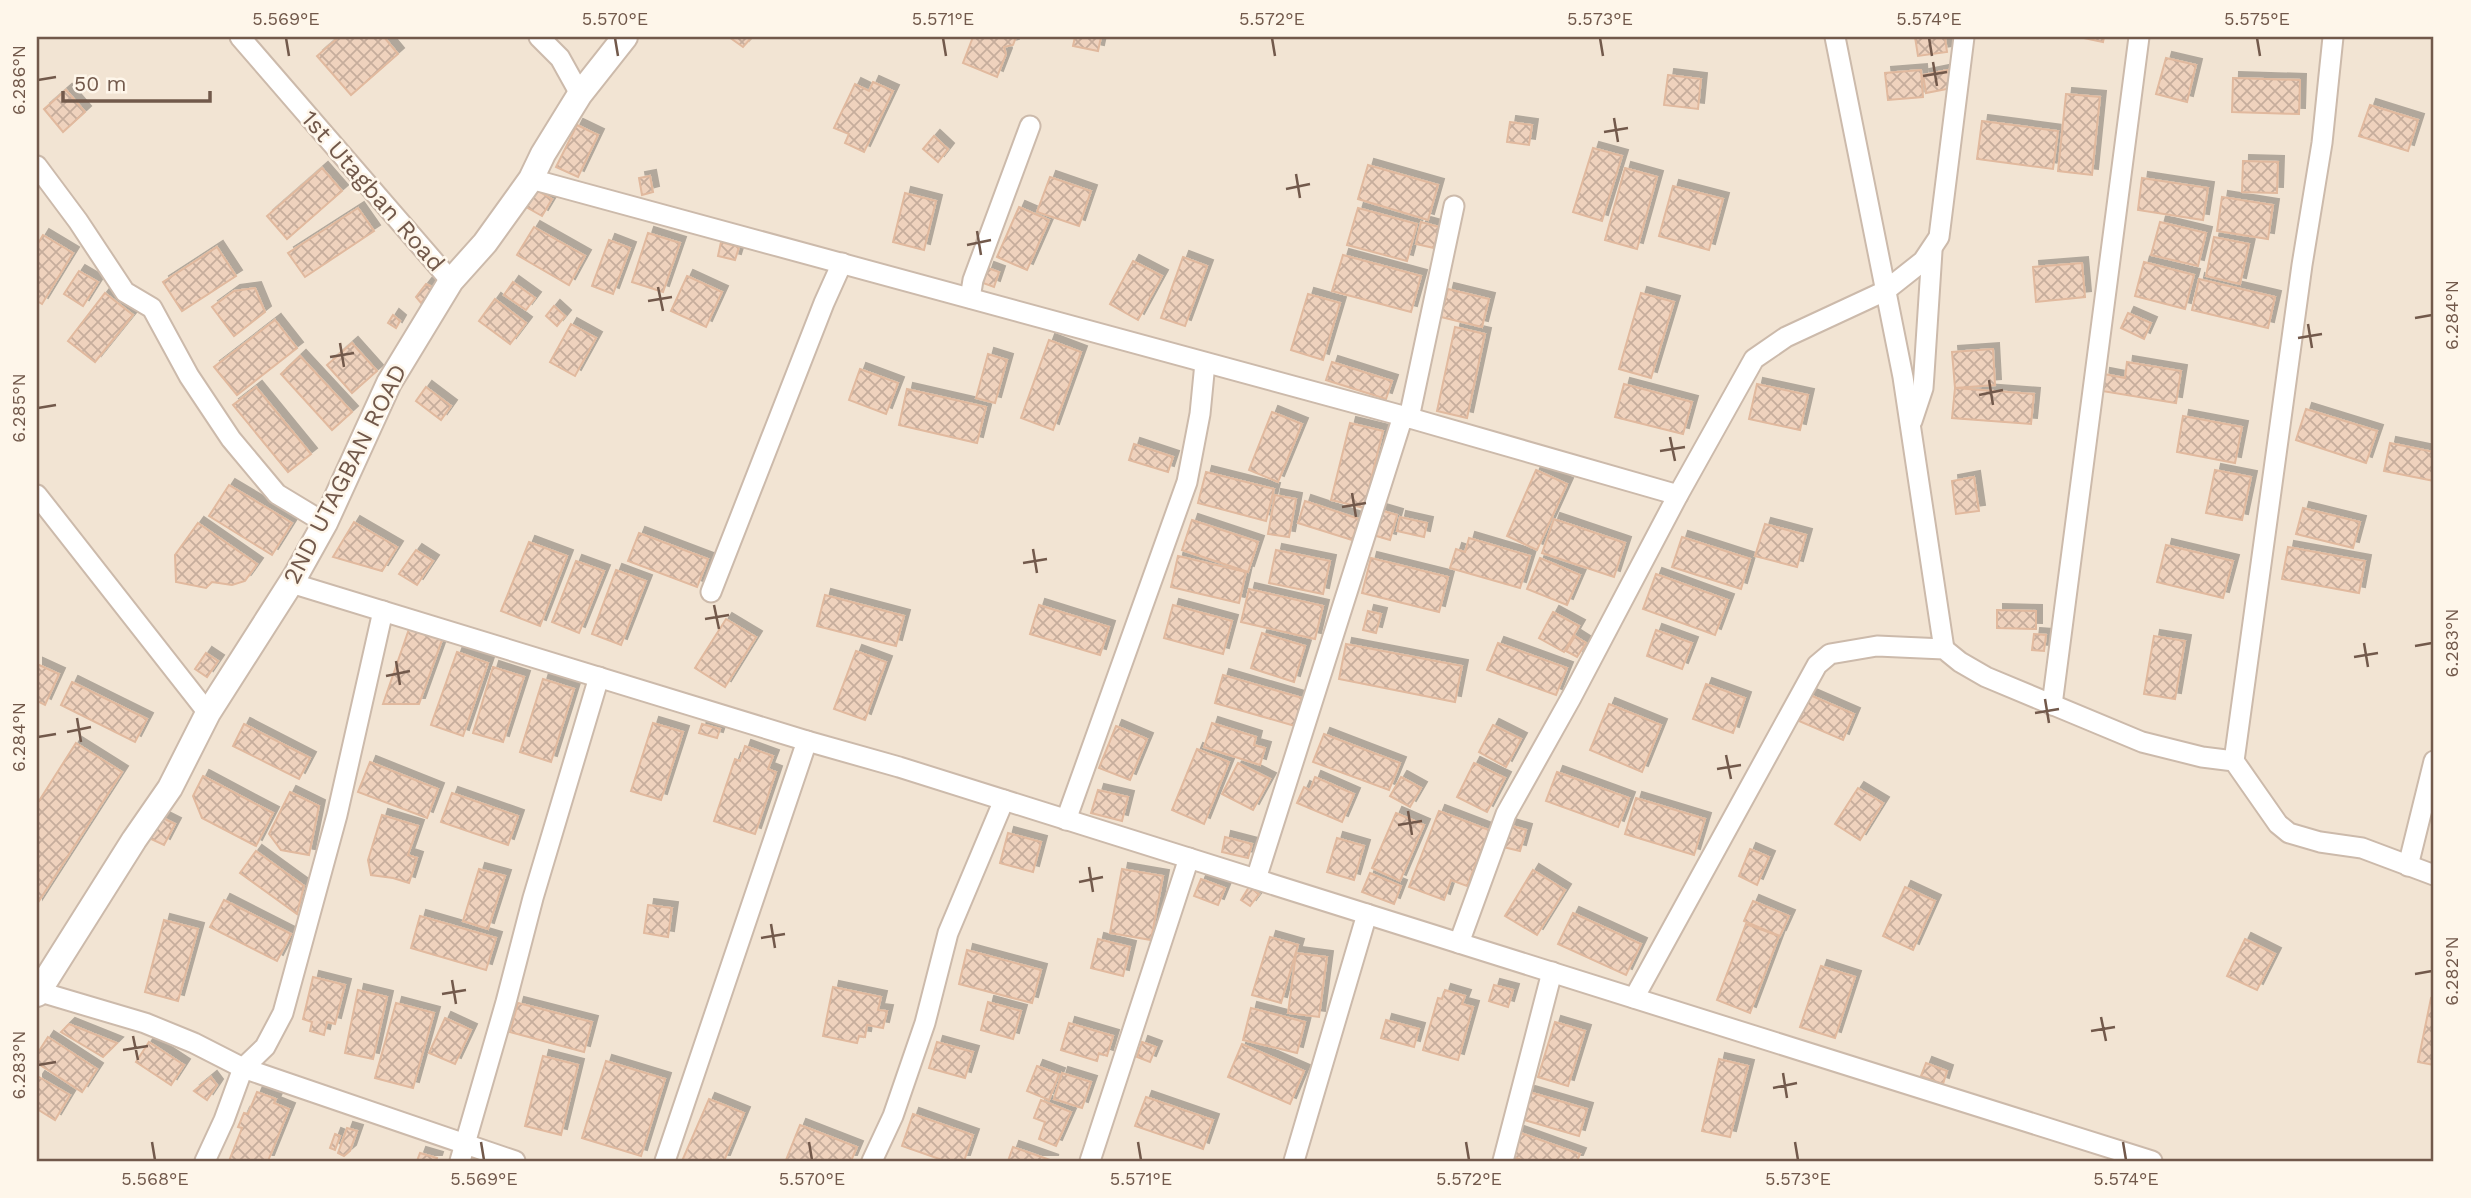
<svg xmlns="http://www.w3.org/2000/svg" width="2471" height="1198" viewBox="0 0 2471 1198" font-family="'Work Sans',sans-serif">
<defs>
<pattern id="building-cross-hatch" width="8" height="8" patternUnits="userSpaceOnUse" patternTransform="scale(1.75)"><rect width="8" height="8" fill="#efd2bd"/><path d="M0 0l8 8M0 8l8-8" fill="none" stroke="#c6ad9c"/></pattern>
<filter id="shadow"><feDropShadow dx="6" dy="-6" stdDeviation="0" flood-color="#0004"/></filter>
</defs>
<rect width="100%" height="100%" fill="#fbf2e4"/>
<rect fill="#f2e4d3" x="37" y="37" width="2397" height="1124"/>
<g fill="url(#building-cross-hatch)" stroke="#e1b99e" stroke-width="2" filter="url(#shadow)">
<path d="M339 37H384L398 54 351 95 317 56Z"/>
<path d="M729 37H752L743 47Z"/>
<path d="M973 37H1016L1013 45 1004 47 1006 54 997 77 963 63Z"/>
<path d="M1075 37H1101L1098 51 1073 46Z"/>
<path d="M1915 37H1945L1947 52 1918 56Z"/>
<path d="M2079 37H2104L2103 42Z"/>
<path d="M2166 58 2196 65 2187 102 2156 94Z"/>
<path d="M1921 70 1923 97 1888 100 1885 73Z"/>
<path d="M1948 70 1952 88 1926 93 1923 75Z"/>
<path d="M1668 75 1701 79 1698 109 1664 105Z"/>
<path d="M2233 78 2300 80 2299 114 2232 112Z"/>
<path d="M873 82 893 91 864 152 845 143 849 134 834 128 855 84 869 91Z"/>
<path d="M66 90 85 112 63 132 44 109Z"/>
<path d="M2066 94 2100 97 2092 175 2058 171Z"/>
<path d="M2370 105 2418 120 2408 151 2359 136Z"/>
<path d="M1982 121 2058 131 2053 169 1977 159Z"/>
<path d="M1510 122 1532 125 1529 145 1507 142Z"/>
<path d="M577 125 598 135 578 177 556 167Z"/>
<path d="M934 136 948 149 938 162 923 149Z"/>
<path d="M1593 148 1622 156 1602 221 1573 212Z"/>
<path d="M2243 161 2278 162 2277 193 2242 192Z"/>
<path d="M1368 165 1438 185 1428 220 1358 199Z"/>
<path d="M322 168 342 191 287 239 267 216Z"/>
<path d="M1625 168 1657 177 1637 249 1605 240Z"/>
<path d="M650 176 653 192 642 195 639 178Z"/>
<path d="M1050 177 1091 191 1079 226 1037 212Z"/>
<path d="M2142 178 2208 188 2203 220 2138 210Z"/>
<path d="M1673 186 1723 199 1709 250 1659 236Z"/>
<path d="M536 190 552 199 542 216 526 207Z"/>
<path d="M905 193 936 201 924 250 893 242Z"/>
<path d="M2222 197 2273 205 2268 239 2217 231Z"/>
<path d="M1019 207 1049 220 1027 270 997 257Z"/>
<path d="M358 208 374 231 305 277 288 253Z"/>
<path d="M1358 208 1417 224 1407 261 1347 245Z"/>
<path d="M1421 222 1439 227 1434 248 1416 244Z"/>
<path d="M2160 222 2206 233 2198 266 2151 255Z"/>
<path d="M534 227 585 256 569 285 517 255Z"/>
<path d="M648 233 680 243 663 292 632 282Z"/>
<path d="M43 235 73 253 42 304 37 301V245Z"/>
<path d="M2214 237 2249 244 2240 284 2206 276Z"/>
<path d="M609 240 630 248 613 294 592 286Z"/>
<path d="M721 242 739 247 735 260 718 256Z"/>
<path d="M217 247 236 276 182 311 163 282Z"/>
<path d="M1343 255 1421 276 1411 312 1332 291Z"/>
<path d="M1183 257 1207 266 1185 326 1161 318Z"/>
<path d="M1133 261 1162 276 1138 320 1110 304Z"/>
<path d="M2144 262 2194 275 2185 309 2135 296Z"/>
<path d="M2082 263 2085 297 2036 302 2033 267Z"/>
<path d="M988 268 999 272 994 287 983 283Z"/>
<path d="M79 271 98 282 83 306 64 294Z"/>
<path d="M687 276 722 292 706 327 671 311Z"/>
<path d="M2199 279 2275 297 2268 328 2192 310Z"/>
<path d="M513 282 535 298 526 310 504 295Z"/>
<path d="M426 284 434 288 421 303 416 297Z"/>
<path d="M255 288 265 312 234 336 212 307 234 291Z"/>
<path d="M1448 289 1489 299 1482 327 1441 317Z"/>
<path d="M105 293 133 315 95 362 68 341Z"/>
<path d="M1641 293 1674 302 1651 378 1619 369Z"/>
<path d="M1308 294 1340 303 1323 360 1291 350Z"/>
<path d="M495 299 526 323 510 344 479 321Z"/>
<path d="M554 306 565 316 557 326 546 316Z"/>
<path d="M2128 313 2151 323 2144 339 2121 328Z"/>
<path d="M393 315 400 321 396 328 388 323Z"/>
<path d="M275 320 297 348 237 395 214 367Z"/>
<path d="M571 324 596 338 575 376 550 362Z"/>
<path d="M1455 327 1485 334 1467 418 1437 411Z"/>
<path d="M1049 340 1081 352 1053 430 1021 418Z"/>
<path d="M352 343 377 371 352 393 327 365Z"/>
<path d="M1993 349 1995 385 1955 388 1952 352Z"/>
<path d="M988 354 1007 360 995 403 976 398Z"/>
<path d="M300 356 352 412 332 430 281 374Z"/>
<path d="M1332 362 1392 381 1386 399 1326 380Z"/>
<path d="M2127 362 2181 371 2176 403 2102 391 2104 374 2125 378Z"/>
<path d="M860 369 898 383 886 414 849 400Z"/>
<path d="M1624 384 1692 402 1683 434 1615 417Z"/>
<path d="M1757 384 1808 395 1800 430 1749 419Z"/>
<path d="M256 387 311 454 288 472 233 405Z"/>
<path d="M426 387 451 406 441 420 416 401Z"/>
<path d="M1955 388 2034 394 2031 424 1952 418Z"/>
<path d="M907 389 986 407 977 443 899 425Z"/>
<path d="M2306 409 2377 431 2366 463 2296 440Z"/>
<path d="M1272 412 1302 424 1278 482 1249 470Z"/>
<path d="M2183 416 2242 427 2235 463 2177 452Z"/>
<path d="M1350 423 1383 431 1364 508 1331 500Z"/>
<path d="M2390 443 2434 452V481L2384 471Z"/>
<path d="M1134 444 1173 457 1168 472 1129 460Z"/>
<path d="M1536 470 1567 484 1537 550 1507 536Z"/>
<path d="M2215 470 2251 477 2242 520 2206 513Z"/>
<path d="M1206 472 1274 489 1266 521 1198 503Z"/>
<path d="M1974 477 1979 511 1956 514 1952 481Z"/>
<path d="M229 485 292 523 272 555 209 516Z"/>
<path d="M1275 495 1296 499 1289 537 1268 534Z"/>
<path d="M1305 501 1359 519 1352 540 1298 523Z"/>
<path d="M2303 508 2360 522 2353 548 2296 534Z"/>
<path d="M1380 510 1397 515 1390 540 1373 535Z"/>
<path d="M1400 517 1427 523 1424 537 1397 531Z"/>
<path d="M1554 519 1625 543 1614 577 1542 553Z"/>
<path d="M1192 520 1258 542 1248 572 1182 550Z"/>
<path d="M354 522 397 547 382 571 333 557Z"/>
<path d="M198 523 257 564 245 581 232 585 212 582 206 588 176 582 175 555Z"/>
<path d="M1765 524 1806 535 1797 567 1755 556Z"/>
<path d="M639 533 708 559 697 587 628 561Z"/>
<path d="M1682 537 1750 559 1741 589 1672 567Z"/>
<path d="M1469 538 1530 556 1520 588 1450 568 1456 549 1465 552Z"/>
<path d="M529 542 567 556 540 626 501 611Z"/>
<path d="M2166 545 2233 561 2223 598 2157 582Z"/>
<path d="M2288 547 2365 561 2359 593 2282 579Z"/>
<path d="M416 550 433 561 417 585 399 574Z"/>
<path d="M1276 550 1330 561 1323 594 1269 583Z"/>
<path d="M1178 556 1246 572 1239 603 1171 587Z"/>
<path d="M1371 558 1448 577 1439 612 1362 593Z"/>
<path d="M1540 558 1580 575 1567 605 1527 589Z"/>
<path d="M576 561 604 571 579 633 552 622Z"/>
<path d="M616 570 646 581 621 645 592 634Z"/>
<path d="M1656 574 1728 600 1715 635 1643 609Z"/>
<path d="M1249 589 1323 606 1315 639 1241 622Z"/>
<path d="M825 595 904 616 896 646 817 626Z"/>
<path d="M1039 605 1109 627 1100 655 1030 634Z"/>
<path d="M1173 605 1232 621 1223 654 1164 638Z"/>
<path d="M1997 610 2036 611V629L1997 628Z"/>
<path d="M1368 611 1381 614 1376 633 1363 630Z"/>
<path d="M1553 612 1579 626 1564 652 1539 638Z"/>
<path d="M726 619 756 637 725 687 695 668Z"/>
<path d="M409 629 442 640 419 704H383Z"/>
<path d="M1656 630 1692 643 1682 669 1647 656Z"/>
<path d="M1262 633 1305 646 1294 682 1251 668Z"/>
<path d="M2034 634 2046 635 2044 651 2032 650Z"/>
<path d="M1575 636 1586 643 1577 657 1566 651Z"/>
<path d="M2154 636 2185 641 2175 699 2144 694Z"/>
<path d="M1498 643 1567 668 1556 695 1487 670Z"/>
<path d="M1346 644 1462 666 1455 702 1339 679Z"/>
<path d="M856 651 886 662 865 720 834 709Z"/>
<path d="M457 652 488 663 463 736 431 725Z"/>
<path d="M206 653 218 661 207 677 195 669Z"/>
<path d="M37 664 59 674 45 705 37 701Z"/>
<path d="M493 667 524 677 503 742 473 733Z"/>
<path d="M1223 675 1302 698 1295 726 1215 703Z"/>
<path d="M543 679 574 689 551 762 520 752Z"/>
<path d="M72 682 147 719 135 742 61 705Z"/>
<path d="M1706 684 1745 698 1733 733 1693 719Z"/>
<path d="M1810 695 1854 714 1843 740 1799 721Z"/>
<path d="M1609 704 1661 725 1642 772 1590 750Z"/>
<path d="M653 723 683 732 661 800 631 791Z"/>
<path d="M1212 723 1256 737 1254 745 1265 748 1260 765 1204 747Z"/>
<path d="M244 724 310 758 299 779 233 746Z"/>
<path d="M702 724 720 729 717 738 699 733Z"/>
<path d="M1493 725 1521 739 1506 767 1479 752Z"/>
<path d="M1116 726 1147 739 1130 780 1099 768Z"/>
<path d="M1324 734 1400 763 1389 790 1313 762Z"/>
<path d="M76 743 122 772 37 904V804Z"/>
<path d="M745 746 773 756 768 769 776 772 755 834 714 821 735 759 740 761Z"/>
<path d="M1197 749 1229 762 1204 824 1172 810Z"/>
<path d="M370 762 438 789 427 818 358 792Z"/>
<path d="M1238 763 1270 779 1253 810 1222 794Z"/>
<path d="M1474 763 1505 778 1487 812 1457 797Z"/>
<path d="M1557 772 1629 798 1618 827 1546 801Z"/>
<path d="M203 776 273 813 256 846 202 818 193 796Z"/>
<path d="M1315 777 1354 794 1342 822 1297 803 1304 787 1310 790Z"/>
<path d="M1401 777 1421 788 1410 807 1390 796Z"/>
<path d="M1858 788 1883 803 1860 840 1835 824Z"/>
<path d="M1098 790 1128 797 1122 821 1091 813Z"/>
<path d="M290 792 319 806 309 855 281 850 269 834Z"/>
<path d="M452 793 518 816 508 845 441 822Z"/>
<path d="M1636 798 1705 819 1694 855 1625 834Z"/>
<path d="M1439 811 1489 830 1467 886 1451 880 1444 900 1409 887Z"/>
<path d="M1396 813 1424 825 1400 881 1372 868Z"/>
<path d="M382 815 418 826 408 855 417 858 409 883 393 878 371 875 368 860Z"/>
<path d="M161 817 175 824 164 845 149 838Z"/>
<path d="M1509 825 1526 830 1520 851 1503 847Z"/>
<path d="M1008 833 1041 842 1033 872 1000 863Z"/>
<path d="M1225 837 1252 844 1248 858 1222 852Z"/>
<path d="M1337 838 1364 846 1354 880 1327 872Z"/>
<path d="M1750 849 1769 857 1757 885 1739 876Z"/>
<path d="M256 851 304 886 297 914 240 873Z"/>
<path d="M479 869 505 876 488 929 463 921Z"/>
<path d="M1122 869 1163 876 1151 940 1110 933Z"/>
<path d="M1533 870 1565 890 1537 935 1505 916Z"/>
<path d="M1370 873 1401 886 1394 904 1362 892Z"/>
<path d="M1201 879 1225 888 1218 905 1194 896Z"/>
<path d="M1249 887 1259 894 1250 906 1241 900Z"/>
<path d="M1905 887 1935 901 1913 950 1883 936Z"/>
<path d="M224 900 291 934 277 961 210 927Z"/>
<path d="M1753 901 1789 916 1780 936 1744 921Z"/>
<path d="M648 905 672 908 668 937 644 933Z"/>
<path d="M1573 913 1641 944 1626 975 1558 944Z"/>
<path d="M420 916 496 938 486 970 411 948Z"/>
<path d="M164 920 198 929 178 1001 145 992Z"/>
<path d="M1746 924 1779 936 1750 1013 1717 1000Z"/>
<path d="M1270 937 1298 945 1281 1003 1252 995Z"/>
<path d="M1098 939 1130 947 1123 976 1091 968Z"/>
<path d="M2245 939 2275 954 2257 990 2227 976Z"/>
<path d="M967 950 1041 970 1032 1003 959 984Z"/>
<path d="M1296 953 1327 957 1319 1017 1288 1013Z"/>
<path d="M1821 966 1855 977 1835 1038 1800 1027Z"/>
<path d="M313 977 345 985 335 1024 327 1022 324 1035 310 1031 312 1022 303 1019Z"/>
<path d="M1494 985 1513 990 1508 1007 1489 1001Z"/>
<path d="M833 987 881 997 878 1010 887 1011 883 1028 867 1025 865 1037 859 1036 857 1043 823 1036Z"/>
<path d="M358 990 387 997 373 1059 345 1053Z"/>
<path d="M1445 990 1465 996 1462 1004 1473 1007 1458 1060 1423 1050 1438 998 1442 999Z"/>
<path d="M2431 998 2434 999V1065L2418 1062Z"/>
<path d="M988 1002 1021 1011 1013 1039 981 1030Z"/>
<path d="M396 1003 434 1013 413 1088 375 1078Z"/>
<path d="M518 1003 592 1022 584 1052 510 1032Z"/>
<path d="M1251 1008 1305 1022 1297 1053 1243 1040Z"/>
<path d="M445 1018 471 1030 455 1064 429 1053Z"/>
<path d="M1386 1020 1419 1029 1414 1047 1381 1038Z"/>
<path d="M1555 1022 1585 1031 1568 1086 1538 1077Z"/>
<path d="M1069 1023 1113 1036 1107 1056 1099 1053 1097 1061 1061 1050Z"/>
<path d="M69 1024 117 1043 103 1057 61 1032Z"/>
<path d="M48 1037 97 1069 82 1092 37 1063V1054Z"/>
<path d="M149 1042 184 1065 171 1085 136 1062Z"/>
<path d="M937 1042 973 1052 965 1078 929 1068Z"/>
<path d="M1142 1042 1156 1047 1150 1062 1137 1057Z"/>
<path d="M1242 1044 1304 1071 1290 1104 1228 1077Z"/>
<path d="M543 1056 578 1065 561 1135 525 1126Z"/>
<path d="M1719 1059 1748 1066 1730 1137 1702 1131Z"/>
<path d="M606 1061 665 1079 641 1156 582 1138Z"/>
<path d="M1926 1063 1947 1071 1943 1084 1921 1076Z"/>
<path d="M1037 1066 1059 1074 1049 1100 1027 1091Z"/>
<path d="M1062 1073 1091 1082 1082 1108 1054 1099Z"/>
<path d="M39 1077 70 1095 55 1120 37 1109V1080Z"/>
<path d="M211 1077 217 1085 207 1100 194 1091Z"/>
<path d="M257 1092 276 1099 274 1103 289 1109 268 1161H229L242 1128 238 1127 244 1113 248 1114Z"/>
<path d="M1529 1092 1587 1109 1579 1136 1521 1119Z"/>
<path d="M1146 1097 1213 1120 1203 1149 1135 1126Z"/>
<path d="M709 1099 744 1113 724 1161H682Z"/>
<path d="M1041 1100 1071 1112 1056 1146 1039 1139 1045 1122 1034 1118Z"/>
<path d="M913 1114 973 1135 964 1161H945L902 1146Z"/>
<path d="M800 1125 857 1147 851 1161 786 1160Z"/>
<path d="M347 1128 357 1131 350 1151 344 1156 338 1153Z"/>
<path d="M1518 1132 1580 1154 1577 1161H1525L1510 1156Z"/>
<path d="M335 1134 340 1136 335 1150 330 1148Z"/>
<path d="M1013 1147 1053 1161H1008Z"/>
<path d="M420 1153 437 1158 436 1161H417Z"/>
</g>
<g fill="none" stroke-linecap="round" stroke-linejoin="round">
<defs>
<g id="minor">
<path d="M240 37 451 281"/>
<path d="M539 37 560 58 580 94"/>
<path d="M1835 37 1903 377 1944 649"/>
<path d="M37 166 78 221 125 292 152 308 189 376 231 439 277 494 325 523"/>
<path d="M531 179 1403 416"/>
<path d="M970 298 973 280 1030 126"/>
<path d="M1409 418 1454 206"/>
<path d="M1912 421 1923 388 1924 374 1932 251"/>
<path d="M37 495 208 713"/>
<path d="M291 583 807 741 899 767 2152 1161"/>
<path d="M711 592 824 303 842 263"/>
<path d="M2052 705 2139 37"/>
<path d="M2234 761 2302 265 2322 143 2333 37"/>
<path d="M1066 820 1187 482 1200 414 1205 363"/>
<path d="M2408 866 2434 761"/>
<path d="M1256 879 1403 416 1678 495"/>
<path d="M1459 943 1506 814 1571 698 1678 495 1754 359 1786 337 1885 291 1923 261 1939 237 1964 37"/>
<path d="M37 991 145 1023 194 1043 243 1068 515 1161"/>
<path d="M1634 998 1817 665 1830 654 1877 646 1944 649 1960 662 1986 677 2142 742 2202 757 2234 761 2278 824 2289 833 2320 842 2362 848 2434 875"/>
<path d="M205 1161 224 1120 243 1068 265 1047 283 1013 337 815 383 611"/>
<path d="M460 1161 506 1002 533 898 599 677"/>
<path d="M665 1161 807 741"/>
<path d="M872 1161 893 1116 925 1023 948 933 1004 800"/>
<path d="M1090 1161 1189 858"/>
<path d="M1294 1161 1367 914"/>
<path d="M1503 1161 1552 972"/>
</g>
<path id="tertiary" d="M37 994 134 840 170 788 208 713 296 575 325 523 389 383 451 281 485 243 531 179 543 154 580 94 625 37"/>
</defs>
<use href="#minor" stroke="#ccbaab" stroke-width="23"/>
<use href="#tertiary" stroke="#ccbaab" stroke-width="28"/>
<use href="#minor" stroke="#fff" stroke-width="19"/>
<use href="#tertiary" stroke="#fff" stroke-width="24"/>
</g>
<path fill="none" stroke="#72594b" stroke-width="2.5" d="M286 38 289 56M615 38 618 56M943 38 946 56M1272 38 1275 56M1600 38 1603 56M1929 38 1932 56M2257 38 2260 56M1933 62 1937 86M1923 76 1947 72M38 80 56 77M1614 118 1618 142M1604 132 1628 128M1296 174 1300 198M1286 189 1310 184M977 231 981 255M967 245 991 240M658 287 663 311M648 301 672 297M2415 318 2432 315M2308 324 2312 348M2298 338 2322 334M340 343 344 367M330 357 354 353M1989 380 1993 405M1979 395 2003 390M38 408 56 405M1670 437 1675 461M1660 451 1685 447M1352 493 1356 517M1342 507 1366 503M1033 549 1037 573M1023 563 1047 559M714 605 719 629M705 619 729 615M2364 643 2368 667M2415 646 2432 643M2354 657 2378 653M396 661 400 685M386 676 410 671M2045 699 2049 723M2035 713 2059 709M77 718 81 742M67 732 91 727M38 737 56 734M1726 755 1731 779M1717 769 1741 765M1408 811 1412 835M1398 825 1422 821M1089 867 1093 892M1079 882 1103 877M771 924 775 948M761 938 785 934M2415 974 2432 971M452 980 456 1004M442 994 466 990M2101 1017 2106 1041M2091 1031 2115 1027M133 1036 138 1060M123 1050 148 1046M38 1065 56 1062M1783 1073 1787 1098M1773 1088 1797 1083M152 1142 155 1160M481 1142 484 1160M809 1142 812 1160M1138 1142 1141 1160M1466 1142 1469 1160M1795 1142 1798 1160M2123 1142 2126 1160"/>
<g text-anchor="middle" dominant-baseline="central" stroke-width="5" stroke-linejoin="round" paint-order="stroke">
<g font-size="24" fill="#72594b" stroke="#fef6ea">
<text transform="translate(373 191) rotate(49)">1st Utagban Road</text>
<text transform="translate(345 474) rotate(-63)">2ND UTAGBAN ROAD</text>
</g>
</g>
<rect width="2471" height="1198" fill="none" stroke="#fef6ea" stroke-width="77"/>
<path d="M63 91v10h147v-10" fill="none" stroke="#72594b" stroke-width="3.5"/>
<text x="74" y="91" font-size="21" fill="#72594b" stroke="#fef6ea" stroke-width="5" paint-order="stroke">50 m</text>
<rect x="38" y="38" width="2394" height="1122" fill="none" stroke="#72594b" stroke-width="2.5"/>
<g font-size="18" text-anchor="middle" fill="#72594b">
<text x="286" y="25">5.569°E</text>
<text x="615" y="25">5.570°E</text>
<text x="943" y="25">5.571°E</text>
<text x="1272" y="25">5.572°E</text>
<text x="1600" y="25">5.573°E</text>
<text x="1929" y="25">5.574°E</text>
<text x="2257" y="25">5.575°E</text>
<text transform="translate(19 80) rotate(-90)" y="6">6.286°N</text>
<text transform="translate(2452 315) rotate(-90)" y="6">6.284°N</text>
<text transform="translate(19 408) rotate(-90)" y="6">6.285°N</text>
<text transform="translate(2452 643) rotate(-90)" y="6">6.283°N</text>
<text transform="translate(19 737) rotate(-90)" y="6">6.284°N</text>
<text transform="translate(2452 971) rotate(-90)" y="6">6.282°N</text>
<text transform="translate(19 1065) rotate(-90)" y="6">6.283°N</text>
<text x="155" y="1185">5.568°E</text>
<text x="484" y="1185">5.569°E</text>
<text x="812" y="1185">5.570°E</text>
<text x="1141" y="1185">5.571°E</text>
<text x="1469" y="1185">5.572°E</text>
<text x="1798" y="1185">5.573°E</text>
<text x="2126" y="1185">5.574°E</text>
</g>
</svg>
